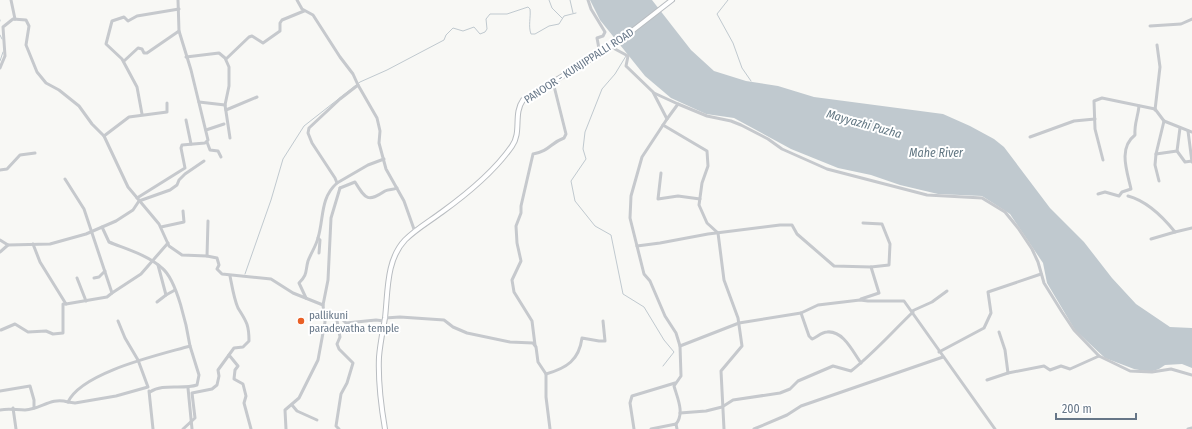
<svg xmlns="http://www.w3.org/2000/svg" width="1192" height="429" viewBox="0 0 1192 429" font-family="'Fira Sans Condensed',sans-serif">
<rect width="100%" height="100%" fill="#f8f8f5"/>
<path fill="#c0c9cf" d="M590 0H652L691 50 714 71 746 81 778 86 814 97 943 114 970 126 994 139 1004 147 1050 208 1084 242 1112 278 1136 304 1170 327 1192 328V368L1182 364 1165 365 1159 369 1150 372 1134 369 1105 358 1075 330 1047 283 1043 263 1010 214 982 196 938 194 900 185 871 175 838 168 791 149 734 118 706 114 671 98 645 76 600 20Z"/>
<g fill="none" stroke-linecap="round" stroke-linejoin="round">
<g stroke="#c0c9cf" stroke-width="1">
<path d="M549 0 552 8 562 18"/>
<path d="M570 0 573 13"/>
<path d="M728 0 717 14 733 43 742 68 751 81"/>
<path d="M0 20V21"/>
<path d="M0 35 2 39"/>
<path d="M626 56 615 74 602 89 585 132 583 149 586 159 571 181 575 201 595 226 611 235 623 294 644 307 664 340 674 352 663 366"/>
<path d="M0 61 3 52"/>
<path d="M245 274 271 200 283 159 304 126 360 82 387 70 444 40 446 35 453 28 463 31 474 27 480 34 485 32 487 29 486 19 490 14H507L528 7 530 9C531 17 528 26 531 34H535L549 26 559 24 564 16 576 13"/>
</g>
<defs>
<path id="major" d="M385 429C381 406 378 380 379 357 380 344 383 330 385 318 388 292 386 260 405 240 416 229 430 221 442 212 467 194 494 172 512 146 522 132 513 114 523 100L614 45 672 0"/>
</defs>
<use href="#major" stroke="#b9bdc1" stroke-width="6"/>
<g stroke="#c6c9cd" stroke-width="3">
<path d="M11 0 15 19"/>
<path d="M297 0 302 9 313 15 340 57 353 74 358 85"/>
<path d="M588 0 591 9 605 32 603 36 597 38 600 54"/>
<path d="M1150 26 1181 24 1192 19"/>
<path d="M614 45 615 49 628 56 626 66 653 92 667 119 642 157 631 196 630 218 644 274 650 281 665 316 676 333 680 346 681 376 674 386C677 397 685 413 676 424"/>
<path d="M186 57 219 53 225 58 229 67V86L225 105 230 138"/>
<path d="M226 59 249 37 252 36 263 43 280 31V23L282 20 304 11"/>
<path d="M124 61 138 48 142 49 144 53H147L179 31"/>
<path d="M0 68 5 56 3 27 13 19 26 20 29 26 26 45 37 72 46 83 59 90 79 106 92 124 104 136 128 187 159 224 169 246 182 255 207 256 217 258 219 265 217 269 222 274 271 279 293 293 323 305"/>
<path d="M654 93 678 104"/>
<path d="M199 102 225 105"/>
<path d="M226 110 257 97"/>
<path d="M1155 110 1160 67 1157 45"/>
<path d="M142 114 137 87 122 59 106 44 112 21 124 17 128 21 137 16 179 9"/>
<path d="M667 119 678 104 707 116 731 121 741 125 768 139 782 149 827 169 927 195 982 198 1005 212 1018 228 1032 249 1038 262 1044 283 1062 312 1074 330 1099 356 1130 371 1152 372 1171 369 1192 375"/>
<path d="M186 120 191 144"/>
<path d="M1164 121 1192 132"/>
<path d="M663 125 707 151 708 166 702 183 699 205 707 223 718 233 724 280 738 318 742 346 721 371 724 429"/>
<path d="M206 130 224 124"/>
<path d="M1188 131 1192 162"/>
<path d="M104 136 129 117 167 112V103"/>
<path d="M1030 137 1074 121 1095 119"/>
<path d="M207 142 210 150 218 151 221 157"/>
<path d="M1177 151 1185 162 1192 161"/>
<path d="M1156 154 1155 165 1159 181"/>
<path d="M1103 160 1095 129 1094 101 1102 98 1155 109 1164 121 1156 154 1177 151 1180 128"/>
<path d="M0 170 7 169 20 155 35 153"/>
<path d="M661 173 658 199 678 196 700 199"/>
<path d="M337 183 368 165 384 159"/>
<path d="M340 188 355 182C366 200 368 202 385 191 389 189 393 190 397 188"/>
<path d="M1098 194 1105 192 1119 196 1122 192 1131 189C1127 171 1118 148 1135 135 1134 124 1138 117 1139 106"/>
<path d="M1128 196C1147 201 1163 217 1175 232L1192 228"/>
<path d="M137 198 185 168 181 148 182 145 205 143 208 140 191 70 179 31 178 0"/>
<path d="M863 223 882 224 890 244 889 265 871 267"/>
<path d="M161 227 184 222 183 211"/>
<path d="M318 238 320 240 319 253"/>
<path d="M1151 239 1175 232"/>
<path d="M0 240 8 245"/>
<path d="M33 244 40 262 66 304 107 297 112 293 84 209 65 179"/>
<path d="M637 246 660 243 708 234 780 225H792L797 234 834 266 871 267 879 293 861 299"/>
<path d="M0 252 8 245 50 244 86 234 116 221 133 210 139 201 170 190 177 185 179 180 185 174 204 161"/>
<path d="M207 256 208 221"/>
<path d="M158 265 166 295 175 290"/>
<path d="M77 278 86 301"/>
<path d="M94 278 99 277 105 271"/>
<path d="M112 293 141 274 168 243"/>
<path d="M306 298 299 283C308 274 305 272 308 261 311 253 316 246 318 238 324 218 320 198 337 183L335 178 312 143 308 133 309 128 340 99 358 85 377 118 380 131 379 143 386 169 404 201 415 232"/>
<path d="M157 302 166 295"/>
<path d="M912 311 932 302 947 291"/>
<path d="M801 313 809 336 812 339C817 337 822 332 827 332 843 330 853 352 861 363"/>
<path d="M324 315 339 316 346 323 376 320 384 321"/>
<path d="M336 315 340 337 337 344 339 349 353 363 347 383 341 394 336 426 339 429"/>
<path d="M385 318 400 317 444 320 453 327 467 333 510 342 533 343 536 347 538 362 546 374V397L550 429"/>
<path d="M1 330 15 324 28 332 46 331 53 334 63 333V304H66"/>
<path d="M999 332 1005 350 1008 373"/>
<path d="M535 345 532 321 514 292 512 280 521 261 517 243 516 226 521 213V206L533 154C550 151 550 143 564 138L566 134 553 82"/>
<path d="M680 346 739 323 801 313 818 305 860 300 868 301H904L995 429"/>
<path d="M939 352 984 328 991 313 988 292 1041 274"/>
<path d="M229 355 238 366 235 370 234 379 243 384 246 396 244 403 251 429"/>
<path d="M546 374C567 368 579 360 582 338L599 341H605L603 321"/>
<path d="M987 380 1008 373 1044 366 1050 370 1061 366 1070 369 1099 356"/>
<path d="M188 388 192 429"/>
<path d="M0 391 30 386 34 400V408"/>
<path d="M149 391 153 429"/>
<path d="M150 392C163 383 182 390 197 385L199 375 190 346"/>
<path d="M68 402 75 403 116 396 148 387 138 360 125 338 118 321"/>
<path d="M292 405 297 411 317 420"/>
<path d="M13 408 16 429"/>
<path d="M0 410C9 408 16 410 25 410 42 409 50 397 68 402 82 372 159 355 190 346 187 327 177 280 162 268 148 255 126 249 109 242L102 227"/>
<path d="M680 413 706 411 722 407 733 400 780 393 790 389 798 381 833 366 851 371C874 353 892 332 913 312"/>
<path d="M183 429 195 418 192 393 212 389 217 385 219 376 218 370 234 348 243 347 249 341C249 324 246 321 238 308 234 299 232 286 230 276"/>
<path d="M286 429 285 410 299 398 318 360 325 322 323 305 328 280 331 218 340 188"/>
<path d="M634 429 630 403 632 396 675 383"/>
<path d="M651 429 676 424 677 429"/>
<path d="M754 429 787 415 801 406 943 357"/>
<path d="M1188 429 1192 428"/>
</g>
<use href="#major" stroke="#fff" stroke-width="4"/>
</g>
<circle fill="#e96025" stroke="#fff" stroke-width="1.5" cx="301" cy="321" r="4"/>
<g text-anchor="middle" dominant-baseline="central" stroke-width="4" stroke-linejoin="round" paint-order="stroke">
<g font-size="11" fill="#667687" stroke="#fff">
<text transform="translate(579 66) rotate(-33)">PANOOR - KUNJIPPALLI ROAD</text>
</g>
<g font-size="11" fill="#667687" stroke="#fff" text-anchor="start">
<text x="309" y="315">pallikuni<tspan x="309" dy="13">paradevatha temple</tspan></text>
</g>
<g font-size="12" font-style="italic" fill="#627783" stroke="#fff">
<text transform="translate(864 124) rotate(16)">Mayyazhi Puzha</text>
<text x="936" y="153">Mahe River</text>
</g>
</g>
<path d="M1056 413v6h80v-6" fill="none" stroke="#667687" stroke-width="2"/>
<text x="1062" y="413" font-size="12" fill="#667687" stroke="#ffffff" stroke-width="3" paint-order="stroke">200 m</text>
</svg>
